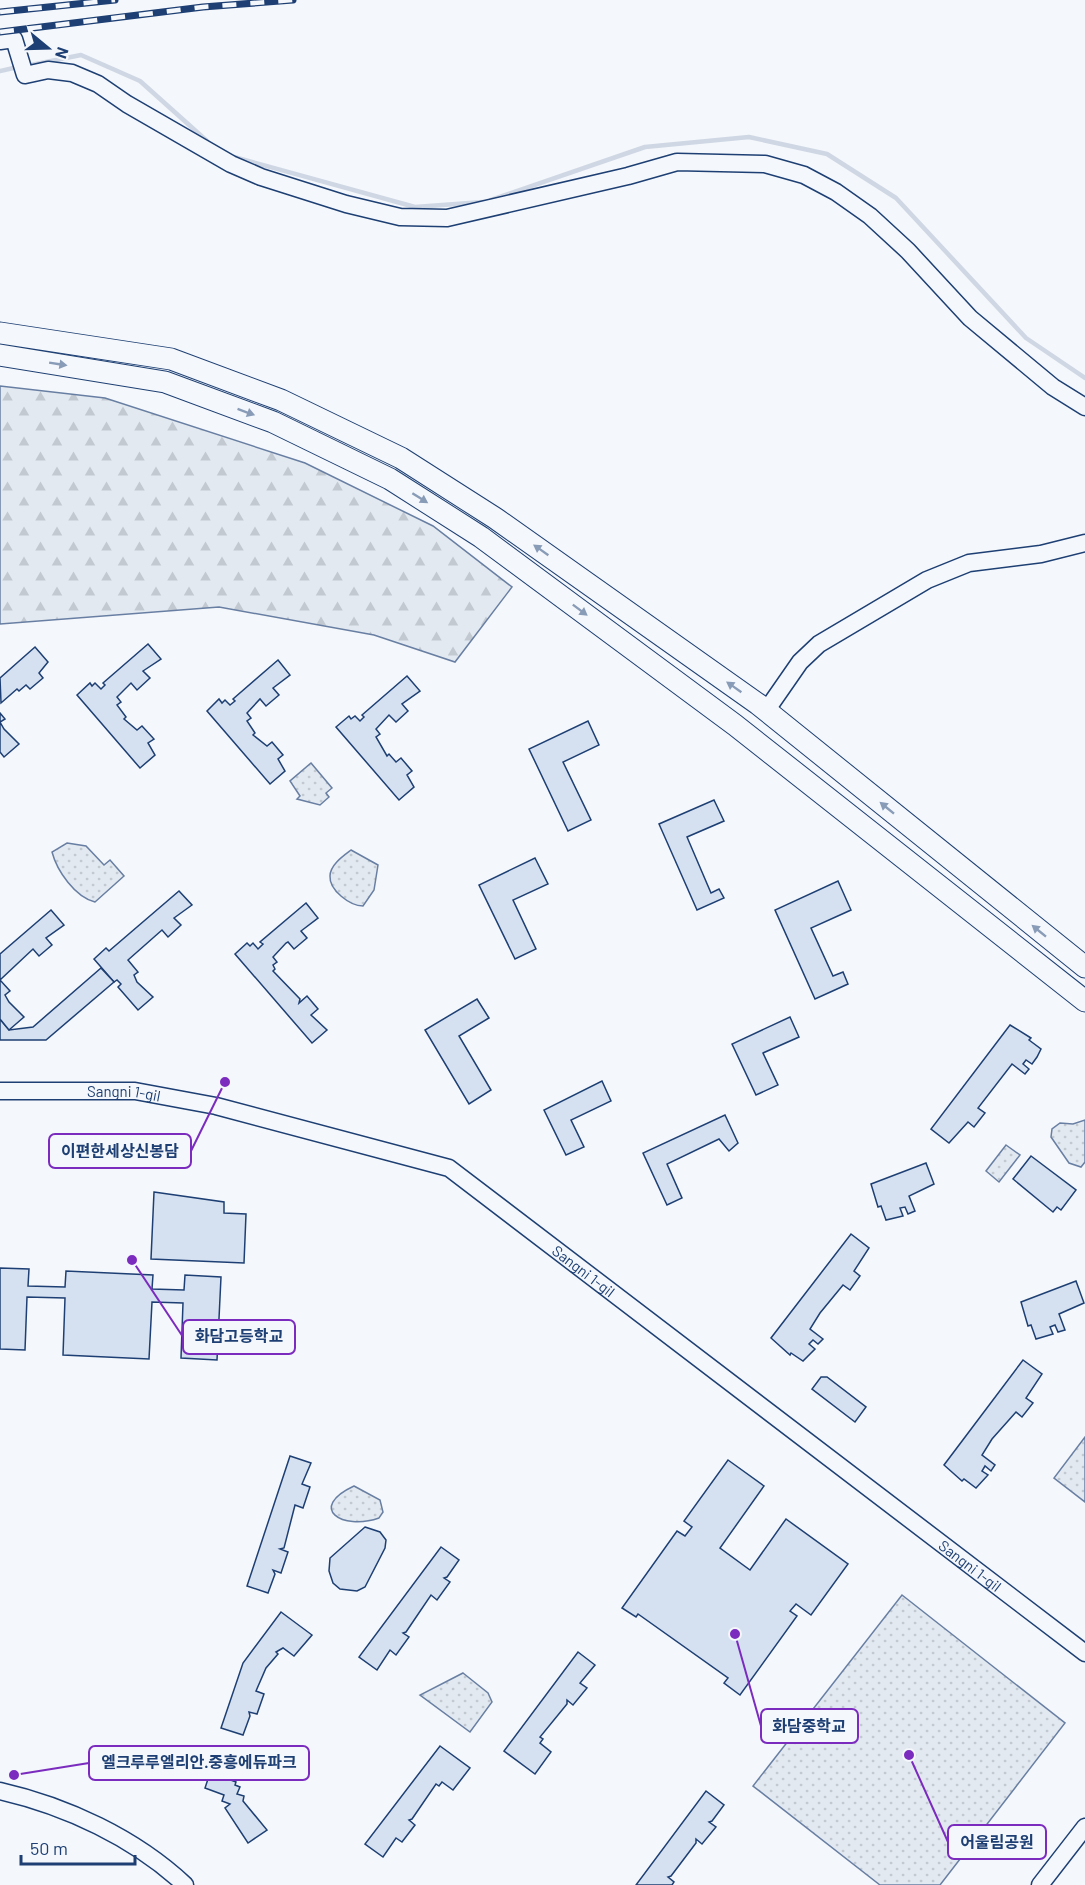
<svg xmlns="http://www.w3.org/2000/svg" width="1085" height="1885" viewBox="0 0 1085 1885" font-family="Barlow,'Noto Sans KR',sans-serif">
<defs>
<pattern id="forest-firs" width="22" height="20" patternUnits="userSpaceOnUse" patternTransform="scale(1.5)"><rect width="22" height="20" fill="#e3e9f0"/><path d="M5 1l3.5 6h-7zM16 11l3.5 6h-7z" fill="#c2c9d1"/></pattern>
<pattern id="park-dots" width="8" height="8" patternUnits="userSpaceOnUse" patternTransform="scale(1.5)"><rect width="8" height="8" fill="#e3e9f0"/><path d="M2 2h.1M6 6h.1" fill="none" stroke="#c2c9d1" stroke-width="1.8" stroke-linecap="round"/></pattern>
</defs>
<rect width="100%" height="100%" fill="#f4f7fb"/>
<path fill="url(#forest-firs)" stroke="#687fa3" stroke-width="1.5" d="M0 386 105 398 305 463 433 526 512 587 455 662 374 635 219 607 0 624Z"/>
<g fill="url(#park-dots)" stroke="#687fa3" stroke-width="1.5">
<path d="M311 763 332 788 326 793 329 797 320 805 297 799 300 796 290 781Z"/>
<path d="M67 843 86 846 104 865 110 860 124 876 95 902C75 897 57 871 52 852Z"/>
<path d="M351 850 378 865 374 890 363 906C350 906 329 890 330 876 330 865 343 856 351 850Z"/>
<path d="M1085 1120V1162L1081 1167 1069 1163 1051 1137 1052 1129 1060 1123 1073 1124Z"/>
<path d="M1006 1145 1020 1155 999 1182 986 1171Z"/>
<path d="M1085 1437V1502L1054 1478Z"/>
<path d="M354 1486 380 1500 383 1512 379 1518C342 1531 307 1508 354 1486Z"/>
<path d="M902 1595 1065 1723 940 1885H880L753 1786Z"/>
<path d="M463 1673 488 1693 492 1702 470 1732 420 1695Z"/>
</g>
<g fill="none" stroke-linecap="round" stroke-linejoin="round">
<g stroke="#cfd7e4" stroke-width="4.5">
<path d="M26 66 81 55 140 81 207 141"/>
<path d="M0 71 18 67"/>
<path d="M234 157 415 207 483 202"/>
<path d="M491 200 645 147 749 137 827 154 896 198 1026 338 1085 378"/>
</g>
</g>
<g fill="#d5e0f0" stroke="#1d3f73" stroke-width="1.5">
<path d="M148 644 161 659 143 671 150 678 137 690 131 683 117 697 121 702 117 705 126 717 124 719 137 730 142 726 154 739 148 743 155 755 140 768 77 695 90 683 92 686 95 683 101 689 105 685 103 683Z"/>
<path d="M35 647 48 662 39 673 43 678 30 689 26 685 19 691 17 689 1 703 0 678Z"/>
<path d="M278 660 290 675 273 688 279 695 266 706 260 699 247 713 251 718 247 721 255 733 253 735 267 746 272 742 283 755 278 759 285 771 270 784 207 711 219 699 222 703 225 700 230 705 235 701 233 699Z"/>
<path d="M407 676 420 691 402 704 408 711 396 722 389 715 376 729 380 734 376 737 387 756 389 754 396 762 401 758 412 771 407 775 414 787 399 800 336 727 349 716 351 719 355 716 360 721 364 717 362 715Z"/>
<path d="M0 713 5 719 0 722 4 729 19 744 4 757 0 752Z"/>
<path d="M588 721 599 745 563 762 591 820 568 831 529 749Z"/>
<path d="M714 800 724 821 687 837 711 893 719 889 724 898 697 910 659 824Z"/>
<path d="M535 858 548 884 513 900 536 949 515 959 479 885Z"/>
<path d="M838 881 851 910 811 928 833 976 843 972 848 984 815 999 775 910Z"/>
<path d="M179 891 192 905 174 918 181 925 168 937 162 930 128 960 138 972 134 975 137 982 153 997 138 1010 118 987 121 984 117 980 114 982 94 959 106 948 109 951Z"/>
<path d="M306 903 318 918 301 931 307 938 294 949 288 942 286 943 273 957 277 962 273 965 275 969 273 971 300 999 299 1003 307 996 318 1009 311 1015 327 1030 312 1043 235 954 247 943 250 946 253 943 258 949 263 944 260 942Z"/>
<path d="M51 910 64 925 46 938 52 945 39 956 33 949 0 980V954Z"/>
<path d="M101 968 114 982 46 1040H0V1019L9 1030 33 1027Z"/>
<path d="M0 980 10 991 5 995 9 1002 24 1017 9 1030 0 1019Z"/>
<path d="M477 999 489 1018 459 1036 491 1090 469 1104 425 1030Z"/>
<path d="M790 1017 799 1037 763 1053 778 1085 756 1095 732 1044Z"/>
<path d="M1010 1025 1031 1038 1029 1040 1041 1049 1037 1057 1032 1064 1026 1060 1023 1064 1029 1069 1025 1074 1012 1064 978 1108 985 1113 974 1127 968 1122 949 1143 931 1129Z"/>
<path d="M602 1081 611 1101 571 1120 584 1147 566 1155 544 1110Z"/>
<path d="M725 1115 738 1143 729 1151 719 1139 667 1164 682 1198 667 1205 643 1153Z"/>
<path d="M1031 1156 1076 1190 1061 1210 1057 1207 1053 1212 1013 1179Z"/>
<path d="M926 1163 934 1184 909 1196 915 1211 908 1214 905 1207 900 1208 903 1216 886 1220 881 1206 878 1207 871 1184Z"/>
<path d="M154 1192 224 1202V1213L246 1214 244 1263 151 1259Z"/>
<path d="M851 1234 869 1248 854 1271 860 1276 850 1290 843 1285 820 1313 810 1329 823 1339 818 1344 813 1340 809 1344 815 1349 803 1361 791 1353 790 1355 771 1338Z"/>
<path d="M0 1268 29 1269 28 1286 65 1287 66 1271 153 1275 152 1289 184 1290 185 1275 221 1277 217 1360 181 1358 183 1303 152 1302 149 1359 63 1355 65 1298 27 1297 25 1350 0 1349Z"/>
<path d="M1076 1281 1084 1303 1059 1314 1065 1330 1058 1332 1055 1325 1050 1327 1053 1334 1036 1339 1031 1325 1028 1326 1021 1302Z"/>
<path d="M1023 1360 1042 1374 1026 1398 1033 1403 1022 1417 1016 1412 992 1439 982 1455 995 1465 991 1471 985 1466 982 1471 988 1475 976 1488 964 1479 962 1481 944 1465Z"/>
<path d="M821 1377H827L866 1407 855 1422 812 1389Z"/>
<path d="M290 1456 311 1463 302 1484 310 1487 303 1508 295 1505 284 1548 280 1549 288 1552 281 1573 273 1570 275 1574 268 1593 247 1586Z"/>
<path d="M728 1460 764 1486 720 1548 750 1570 786 1519 848 1564 811 1615 796 1604 790 1611 797 1616 740 1695 724 1683 728 1678 638 1614 636 1617 622 1608 677 1531 685 1536 692 1527 684 1521Z"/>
<path d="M365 1527 380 1532 386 1540 385 1548 365 1587 357 1591 340 1589 333 1583 329 1571 330 1558Z"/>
<path d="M441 1547 459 1560 447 1577 444 1578 450 1582 437 1600 431 1595 406 1632 403 1633 409 1637 396 1655 390 1650 377 1670 359 1657Z"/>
<path d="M281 1612 312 1635 294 1656 283 1648 276 1652 278 1654 266 1668 256 1691 264 1694 257 1714 249 1712 250 1716 243 1735 221 1728 243 1663Z"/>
<path d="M578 1652 595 1665 580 1683 587 1688 573 1705 567 1700V1704L540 1737 543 1739 540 1743 551 1752 535 1774 504 1751Z"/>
<path d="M219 1746 240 1753 234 1773 229 1774 228 1779 236 1782 235 1785 240 1787 237 1794 244 1796 243 1801 267 1830 248 1843 225 1808 230 1804 222 1801 224 1795 205 1788Z"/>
<path d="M440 1746 470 1768 453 1790 442 1782 439 1786 436 1784 412 1819 409 1820 415 1825 402 1842 396 1838 383 1857 365 1844Z"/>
<path d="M706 1791 724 1805 712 1821 709 1822 716 1827 702 1844 696 1839V1843L671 1876 668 1877 674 1882 672 1885H636Z"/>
</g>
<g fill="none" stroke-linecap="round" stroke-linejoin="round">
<defs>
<g id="minor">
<path d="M0 41 14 39 25 75 48 70 72 73 98 84 127 104 231 164 261 177 346 204 400 217 447 218 628 176 677 162 765 164 804 175 836 192 870 216 908 251 970 318 1053 387 1085 407"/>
<path d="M766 711 800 662 819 644 927 580 969 563 1041 554 1085 543"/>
<path id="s1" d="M0 1091H135L216 1106 449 1168 1085 1653"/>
<path d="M0 1791C66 1806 135 1838 185 1885"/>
<path d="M1040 1885 1085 1827"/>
</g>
<g id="major">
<path d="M0 333 171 359 281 400 401 458 495 518 758 704 1085 967"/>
<path d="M0 355 165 382 273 422 390 479 481 537 735 725 1085 1001"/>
</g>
</defs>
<use href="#minor" stroke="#1d3f73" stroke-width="19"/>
<use href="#major" stroke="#1d3f73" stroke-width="23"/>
<use href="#minor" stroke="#f4f7fb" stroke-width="16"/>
<use href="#major" stroke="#f4f7fb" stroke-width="21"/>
<defs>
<g id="rail">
<path d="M0 12 115 0"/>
<path d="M0 32 203 7 293 0"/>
</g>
</defs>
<use href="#rail" stroke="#1d3f73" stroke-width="7"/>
<use href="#rail" stroke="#f4f7fb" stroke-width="4.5" stroke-dasharray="14" stroke-linecap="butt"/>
</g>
<defs><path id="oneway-solid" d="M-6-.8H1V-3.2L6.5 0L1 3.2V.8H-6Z" transform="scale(1.5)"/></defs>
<g fill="#889bb7">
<use href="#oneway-solid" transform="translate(58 364) rotate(9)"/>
<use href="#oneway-solid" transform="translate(246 412) rotate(20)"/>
<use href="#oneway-solid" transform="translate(420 498) rotate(32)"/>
<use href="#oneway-solid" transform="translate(541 550) rotate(-145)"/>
<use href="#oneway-solid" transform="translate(580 610) rotate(37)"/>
<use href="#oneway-solid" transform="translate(734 687) rotate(-145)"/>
<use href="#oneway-solid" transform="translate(887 808) rotate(-141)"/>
<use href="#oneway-solid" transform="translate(1039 931) rotate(-141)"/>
</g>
<g text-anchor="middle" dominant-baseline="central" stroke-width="4.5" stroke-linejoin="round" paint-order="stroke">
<g font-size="15" fill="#1d3f73" stroke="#f4f7fb">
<text stroke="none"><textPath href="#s1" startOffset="124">Sangni 1-gil</textPath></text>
<text stroke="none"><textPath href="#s1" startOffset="628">Sangni 1-gil</textPath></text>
<text stroke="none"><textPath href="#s1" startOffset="1114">Sangni 1-gil</textPath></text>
</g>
</g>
<path fill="none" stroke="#7b2cbf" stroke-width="2" d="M225 1082L191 1151M132 1260L183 1337M735 1634L761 1726M14 1775L89 1763M909 1755L948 1842"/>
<g fill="#7b2cbf" stroke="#f4f7fb" stroke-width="2">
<circle cx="225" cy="1082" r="6"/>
<circle cx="132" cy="1260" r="6"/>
<circle cx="735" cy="1634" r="6"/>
<circle cx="14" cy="1775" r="6"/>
<circle cx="909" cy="1755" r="6"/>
</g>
<g fill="#f4f7fb" stroke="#7b2cbf" stroke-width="2">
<rect x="49" y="1134" width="142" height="34" rx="6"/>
<rect x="183" y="1320" width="112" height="34" rx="6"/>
<rect x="761" y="1709" width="97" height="34" rx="6"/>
<rect x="89" y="1746" width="220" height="34" rx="6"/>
<rect x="948" y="1825" width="98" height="34" rx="6"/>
</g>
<g font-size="16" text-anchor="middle" font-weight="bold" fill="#1d3f73">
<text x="120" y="1157">이편한세상신봉담</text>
<text x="239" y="1342">화담고등학교</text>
<text x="809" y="1732">화담중학교</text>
<text x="199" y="1768">엘크루루엘리안.중흥에듀파크</text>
<text x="997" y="1848">어울림공원</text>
</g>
<g transform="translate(48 48) rotate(109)" stroke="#f4f7fb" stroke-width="4.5" paint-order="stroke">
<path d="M0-4.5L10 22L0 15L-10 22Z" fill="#1d3f73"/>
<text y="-9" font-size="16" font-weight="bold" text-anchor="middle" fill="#1d3f73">N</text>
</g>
<path d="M21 1855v9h114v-9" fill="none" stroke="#1d3f73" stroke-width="3"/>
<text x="30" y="1855" font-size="18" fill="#1d3f73" stroke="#f4f7fb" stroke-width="4.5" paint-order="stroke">50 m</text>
</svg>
